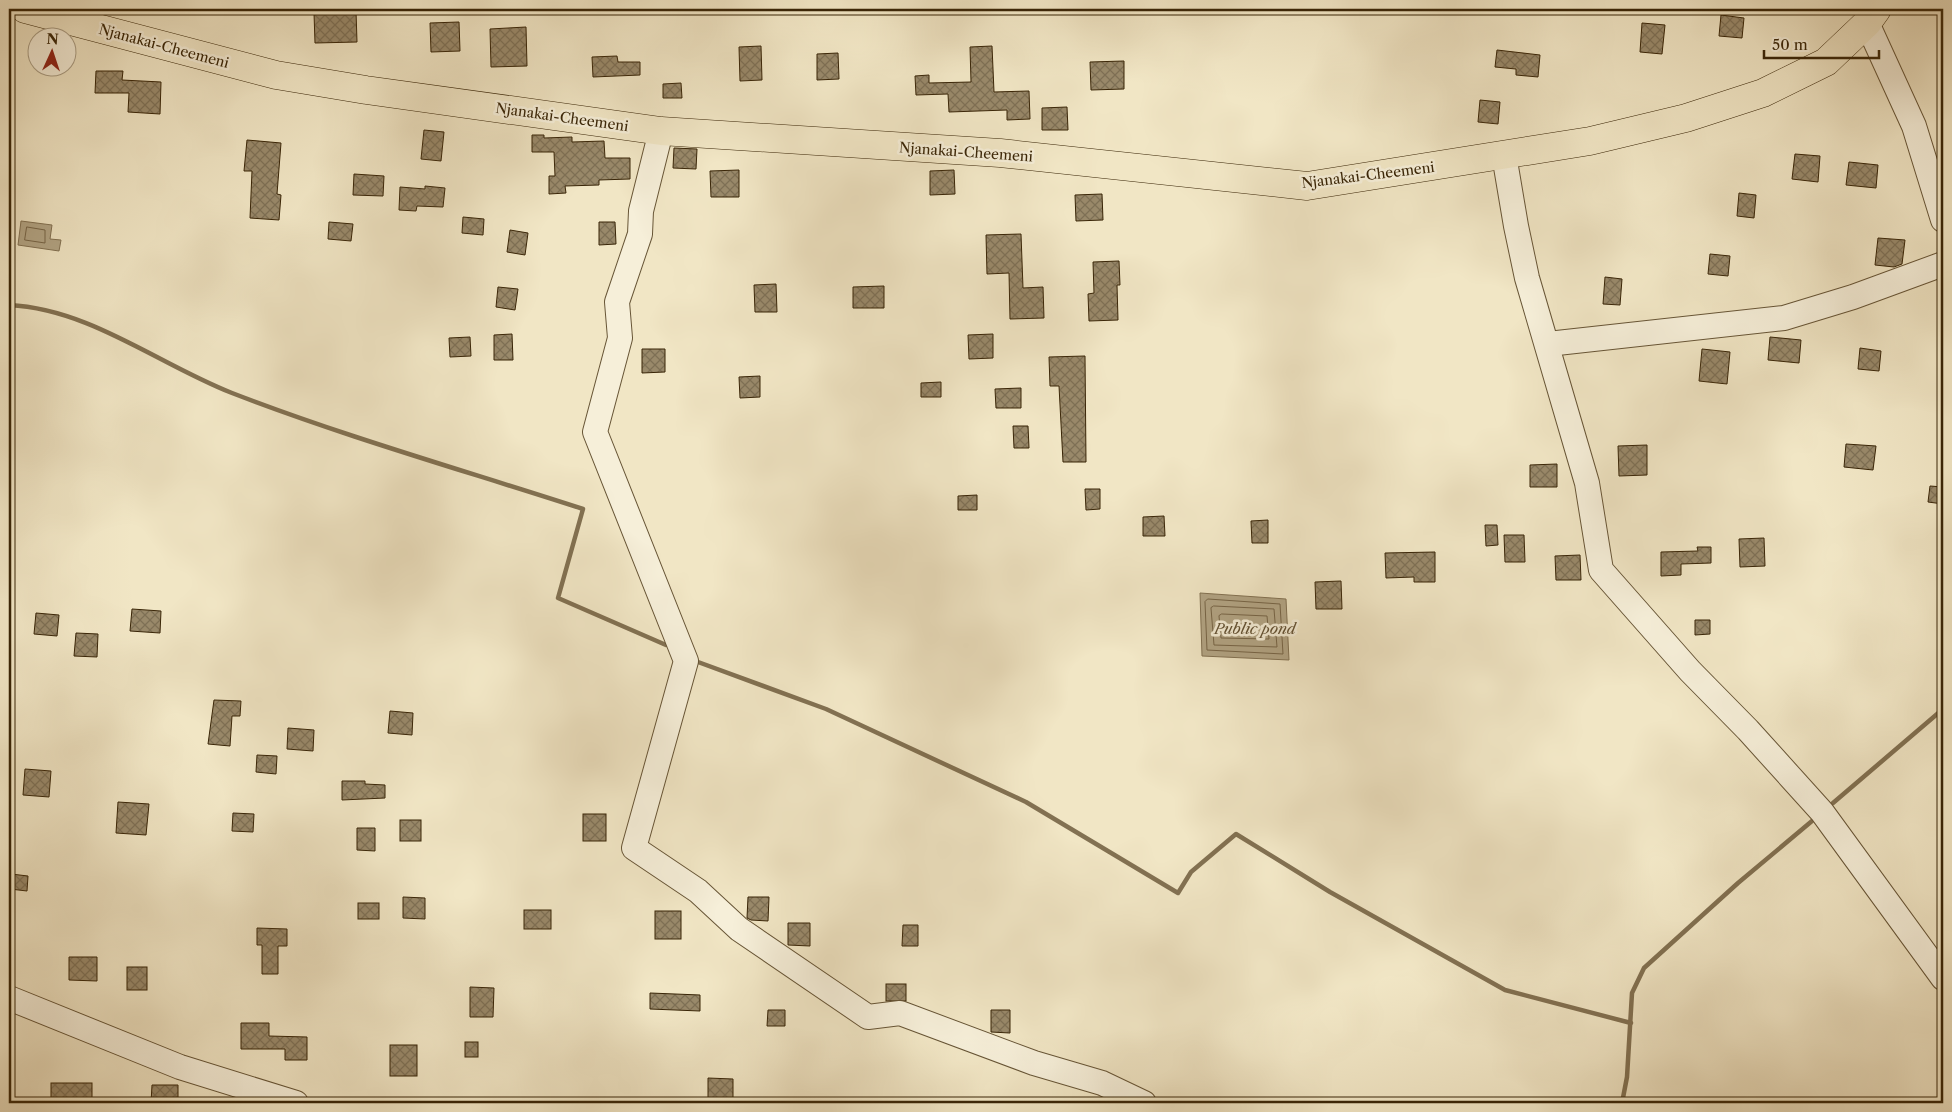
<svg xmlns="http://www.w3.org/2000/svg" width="1952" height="1112" viewBox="0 0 1952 1112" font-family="'Libre Caslon Text',serif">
<defs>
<pattern id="building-cross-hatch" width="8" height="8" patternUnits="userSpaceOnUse" patternTransform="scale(1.25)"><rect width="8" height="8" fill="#99896a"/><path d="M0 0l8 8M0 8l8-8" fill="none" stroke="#7e7055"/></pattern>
</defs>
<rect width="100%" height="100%" fill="#f1e6c5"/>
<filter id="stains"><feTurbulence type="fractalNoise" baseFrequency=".004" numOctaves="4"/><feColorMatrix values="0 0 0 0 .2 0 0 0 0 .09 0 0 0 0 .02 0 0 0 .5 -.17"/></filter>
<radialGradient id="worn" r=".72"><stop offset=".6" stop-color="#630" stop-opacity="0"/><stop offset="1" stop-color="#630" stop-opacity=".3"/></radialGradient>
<g fill="#b2a484" stroke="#827152">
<path d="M21 221 52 225 50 239 61 240 59 251 18 245Z"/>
<path d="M1200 593 1286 599 1289 660 1202 656Z"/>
</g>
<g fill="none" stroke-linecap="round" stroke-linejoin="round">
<g stroke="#766446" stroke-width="1">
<path d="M27 227 45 230V243L25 240Z"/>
<path d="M1208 599 1280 604 1283 654 1207 650 1205 602Z"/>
<path d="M1214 606 1274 609 1277 647 1214 645 1211 608Z"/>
<path d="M1222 614 1267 616 1269 639 1221 638 1219 616Z"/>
</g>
<g stroke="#827152" stroke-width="4.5">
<path d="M9 305C90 309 158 364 232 393 346 437 466 471 583 509L558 598 666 645"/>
<path d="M698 662 826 709 1026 802 1178 893 1191 872 1236 834 1330 892 1505 990 1631 1023"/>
<path d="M1833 803 1943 709"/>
<path d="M1622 1103 1627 1077 1632 993 1644 968 1738 883 1812 821"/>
</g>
</g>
<g fill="url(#building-cross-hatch)" stroke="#392507">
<path d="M356 11 357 42 315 43 314 13Z"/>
<path d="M1721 15 1744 18 1742 38 1719 36Z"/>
<path d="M459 22 460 51 431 52 430 23Z"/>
<path d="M1642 23 1665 25 1662 54 1640 52Z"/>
<path d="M526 27 527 66 491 67 490 29Z"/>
<path d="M761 46 762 80 740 81 739 47Z"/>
<path d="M992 46 994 92 1029 91 1030 119 1007 120V110L949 112 948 94 916 95 915 76 929 75V83L971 82 970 47Z"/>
<path d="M1497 50 1540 55 1538 77 1516 75V69L1495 67Z"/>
<path d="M838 53 839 79 817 80V54Z"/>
<path d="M617 56 618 62H640V75L593 77 592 57Z"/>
<path d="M1124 61V89L1091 90 1090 62Z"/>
<path d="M96 71H123L122 80 161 82 160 114 128 112 129 93H95Z"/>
<path d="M681 83 682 98H663V84Z"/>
<path d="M1480 100 1500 102 1498 124 1478 122Z"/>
<path d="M1067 107 1068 130H1042V108Z"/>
<path d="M424 130 444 132 441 161 421 159Z"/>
<path d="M532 135H544V138L572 137V142L604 141 605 158H630V179L599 180V185L565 186 566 193 549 194V176H555L554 152H532Z"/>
<path d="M247 140 281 143 277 194 281 195 279 220 250 218 252 171H244Z"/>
<path d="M674 148 697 149 696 169 673 168Z"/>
<path d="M1795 154 1820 156 1818 182 1792 179Z"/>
<path d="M1849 162 1878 165 1876 188 1846 185Z"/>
<path d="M739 170V197H711L710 171Z"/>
<path d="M954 170 955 194 930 195V171Z"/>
<path d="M354 174 384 176 383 196 353 195Z"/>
<path d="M425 186 445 188 443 207 417 206 416 211 399 210 400 187 425 189Z"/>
<path d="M1739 193 1756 195 1754 218 1737 216Z"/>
<path d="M1102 194 1103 220 1076 221 1075 195Z"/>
<path d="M463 217 484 219 483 235 462 233Z"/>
<path d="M329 222 353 224 351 241 328 239Z"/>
<path d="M599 222H615L616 244 599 245Z"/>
<path d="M510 230 528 233 525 255 507 252Z"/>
<path d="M1021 234 1023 288 1043 287 1044 318 1010 319 1009 273 987 274 986 235Z"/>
<path d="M1878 238 1905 240 1902 264 1894 267 1875 265Z"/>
<path d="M1710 254 1730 256 1728 276 1708 274Z"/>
<path d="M1119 261 1120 285H1117L1118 320 1089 321 1088 294 1094 293 1093 262Z"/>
<path d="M1605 277 1622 279 1620 305 1603 304Z"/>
<path d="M776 284 777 312H755L754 285Z"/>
<path d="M884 286V308H853V287Z"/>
<path d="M498 287 518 289 515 310 496 307Z"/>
<path d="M512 334 513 360H494V335Z"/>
<path d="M993 334V358L969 359 968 335Z"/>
<path d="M470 337 471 356 450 357 449 338Z"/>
<path d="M1770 337 1801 340 1799 363 1768 360Z"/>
<path d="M1860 348 1881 351 1879 371 1858 369Z"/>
<path d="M642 349H665V372L642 373Z"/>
<path d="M1702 349 1730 352 1727 384 1699 381Z"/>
<path d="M1085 356 1086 462H1063L1059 386H1050L1049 357Z"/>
<path d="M760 376V397L740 398 739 377Z"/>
<path d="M941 382V397H921V383Z"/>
<path d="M1021 388V408H996L995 389Z"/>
<path d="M1013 426H1028L1029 448H1014Z"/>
<path d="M1846 444 1876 446 1873 470 1844 467Z"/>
<path d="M1647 445V475L1619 476 1618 446Z"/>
<path d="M1557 464V487H1530V465Z"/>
<path d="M1930 486 1943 487V504L1928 502Z"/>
<path d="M1085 489H1100V509L1086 510Z"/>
<path d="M977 495V510H958V496Z"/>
<path d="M1164 516 1165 536H1143V517Z"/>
<path d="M1268 520V543H1252L1251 521Z"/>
<path d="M1485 525H1497L1498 545 1486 546Z"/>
<path d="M1504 535H1524L1525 562H1505Z"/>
<path d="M1764 538 1765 566 1740 567 1739 539Z"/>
<path d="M1697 547H1711V563L1681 564V575L1661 576V552L1698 551Z"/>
<path d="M1435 552V582H1414V577L1386 578 1385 553Z"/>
<path d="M1580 555 1581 580H1556L1555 556Z"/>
<path d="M1341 581 1342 609H1316L1315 582Z"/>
<path d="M132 609 161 611 160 633 130 631Z"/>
<path d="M36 613 59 615 57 636 34 634Z"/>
<path d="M1695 620H1710V634L1695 635Z"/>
<path d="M76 633 98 634 97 657 74 656Z"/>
<path d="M214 700 241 701 240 716H232L230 746 208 744Z"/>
<path d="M390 711 413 713 412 735 388 733Z"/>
<path d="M288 728 314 730 313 751 287 749Z"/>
<path d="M257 755 277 756 276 774 256 772Z"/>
<path d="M25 769 51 771 49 797 23 795Z"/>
<path d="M342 781H365V784L385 785V798L342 800Z"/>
<path d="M118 802 149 804 146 835 116 833Z"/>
<path d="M233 813 254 814 253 832 232 831Z"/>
<rect x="583" y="814" width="23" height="27"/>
<rect x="400" y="820" width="21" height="21"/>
<path d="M357 828H375V851L357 850Z"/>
<path d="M11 874 28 876 27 891 10 889Z"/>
<path d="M403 897 425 898V919L403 918Z"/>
<path d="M748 897H769L768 921 751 920 747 918Z"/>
<rect x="358" y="903" width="21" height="16"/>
<rect x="524" y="910" width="27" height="19"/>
<rect x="655" y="911" width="26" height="28"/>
<path d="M788 923H810V946L788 945Z"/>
<path d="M903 925H918V946H902Z"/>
<path d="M257 928 287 929V946H278V974H262V945H257Z"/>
<path d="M69 957H97V981L69 980Z"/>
<rect x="127" y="967" width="20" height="23"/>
<rect x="886" y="984" width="20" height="17"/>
<path d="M470 987 494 988 493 1017H470Z"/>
<path d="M650 993 700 995V1011L650 1009Z"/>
<path d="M768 1010H785V1026H767Z"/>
<path d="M991 1010H1010V1033L991 1032Z"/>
<path d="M241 1023H269V1036L307 1037V1060H285V1049H241Z"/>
<rect x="465" y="1042" width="13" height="15"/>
<rect x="390" y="1045" width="27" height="31"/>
<path d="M708 1078 733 1079V1103H708Z"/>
<rect x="51" y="1083" width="41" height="20"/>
<path d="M152 1085H178V1103H151Z"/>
</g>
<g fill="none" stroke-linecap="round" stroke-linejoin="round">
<defs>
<g id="minor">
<path d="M1867 23 1914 126 1943 220"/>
<path d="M661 131 641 211 640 234 617 302 620 338 595 432 686 661 634 848 698 891 739 929 868 1017 900 1013 1034 1063 1102 1083 1144 1103"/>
<path d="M1504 155 1516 226 1527 278 1587 483 1601 570 1690 671 1748 730 1822 812 1943 978"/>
<path d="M1548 344 1784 318 1853 297 1943 264"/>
<path d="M9 998 180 1067 296 1103"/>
</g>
<path id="major" d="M25 9 276 75 366 90 661 131 1000 153 1307 186 1590 141 1686 118 1763 93 1826 62 1867 23 1877 9"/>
</defs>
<use href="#minor" stroke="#675536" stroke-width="26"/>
<use href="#major" stroke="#392507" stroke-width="29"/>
<use href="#minor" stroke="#f6efd9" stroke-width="24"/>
<use href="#major" stroke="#f1e6c5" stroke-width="28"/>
</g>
<g text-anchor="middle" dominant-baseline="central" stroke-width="5" stroke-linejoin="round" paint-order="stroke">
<g font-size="14" fill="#392507" stroke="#f6efd9">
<text transform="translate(164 46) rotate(15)">Njanakai-Cheemeni</text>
<text transform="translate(562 117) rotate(8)">Njanakai-Cheemeni</text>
<text transform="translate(966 152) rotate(4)">Njanakai-Cheemeni</text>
<text transform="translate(1368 175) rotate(-7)">Njanakai-Cheemeni</text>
</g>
<g font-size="15" font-style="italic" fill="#635133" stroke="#f6efd9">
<text x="1255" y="628">Public pond</text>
</g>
</g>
<rect width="1952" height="1112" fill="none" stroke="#f1e6c5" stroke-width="30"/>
<rect x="10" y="10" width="1932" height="1092" fill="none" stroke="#392507" stroke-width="2.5"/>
<rect x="15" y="15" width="1922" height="1082" fill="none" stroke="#392507"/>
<g transform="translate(52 52) rotate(3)"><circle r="24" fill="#f6efd9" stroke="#aa9e85"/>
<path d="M0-4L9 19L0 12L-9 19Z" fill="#8f2418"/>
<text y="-8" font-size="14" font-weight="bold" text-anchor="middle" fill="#392507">N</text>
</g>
<path d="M1764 50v8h115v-8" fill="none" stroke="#392507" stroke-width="2.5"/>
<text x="1772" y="50" font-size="15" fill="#392507" stroke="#f6efd9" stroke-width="4" paint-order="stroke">50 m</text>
<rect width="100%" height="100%" filter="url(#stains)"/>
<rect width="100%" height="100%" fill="url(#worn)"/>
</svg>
